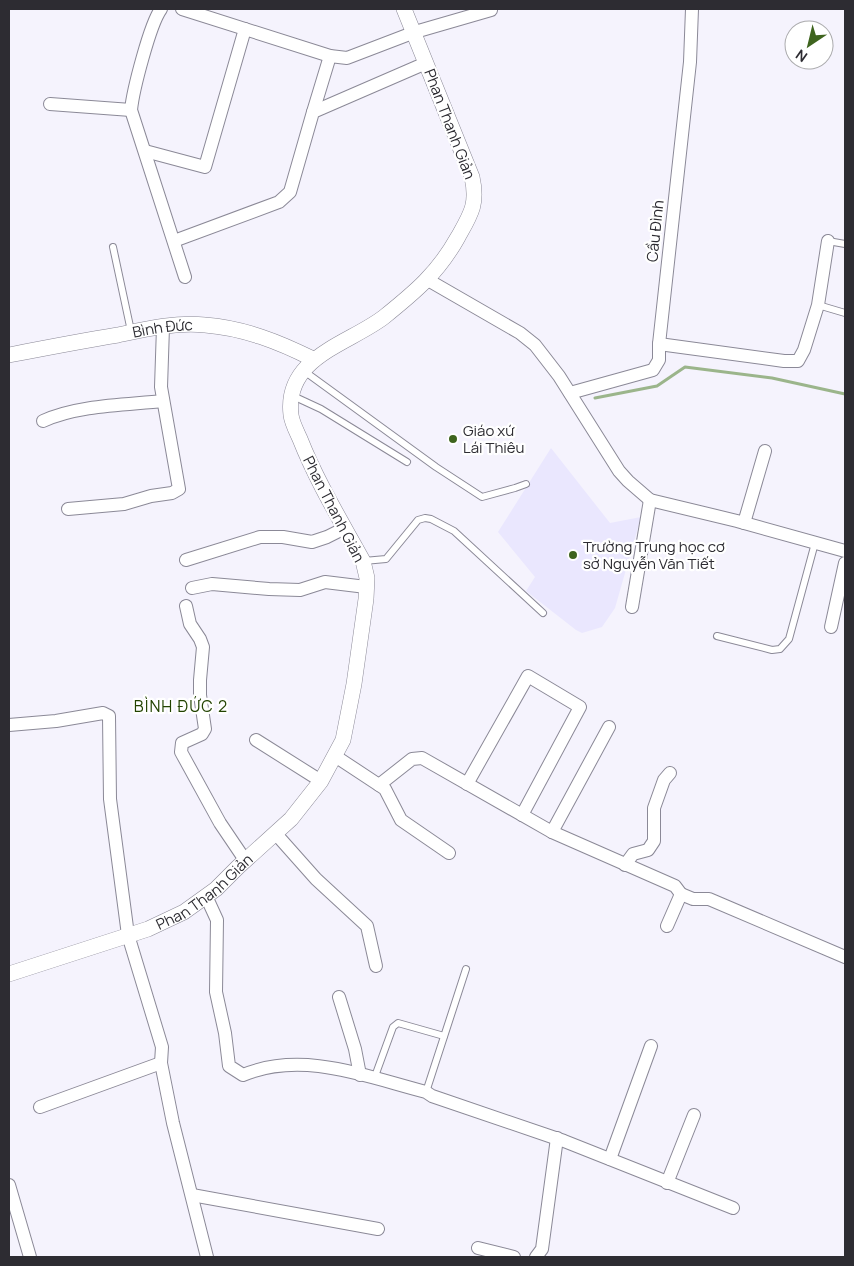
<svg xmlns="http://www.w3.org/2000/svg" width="854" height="1266" viewBox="0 0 854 1266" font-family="Manrope,sans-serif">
<rect width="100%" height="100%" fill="#f5f3fd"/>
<path fill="#eae7fe" d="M551 448 610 523 641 517 615 608 602 627 582 633 576 630 526 591 535 577 498 532Z"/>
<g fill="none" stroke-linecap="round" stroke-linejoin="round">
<path stroke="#9bb58b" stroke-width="3" d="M595 398 657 386 685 367 772 378 845 394"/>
<defs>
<g id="service">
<path d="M828 241 845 244"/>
<path d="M113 247 131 331"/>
<path d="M818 305 845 313"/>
<path d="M304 371 436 467 482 497 515 488 526 484"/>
<path d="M293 396 321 409 407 462"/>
<path d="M364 561 386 559 418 520 425 518 431 519 454 531 543 613"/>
<path d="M717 636 772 650 780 649 789 639 815 543"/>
<path d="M374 1079 393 1027 398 1023 444 1036"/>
<path d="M426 1092 466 969"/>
</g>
<g id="minor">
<path d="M161 9C150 24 133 90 131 110L185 277"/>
<path d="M182 9 330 56 347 58 415 32 491 10"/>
<path d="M50 104 131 110"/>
<path d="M313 112 330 56"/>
<path d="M145 151 205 167 245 29"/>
<path d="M174 241 279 202 290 192 313 112 426 63"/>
<path d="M428 280 520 333 535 345 559 376 619 471 628 481 650 500 737 521 845 551"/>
<path d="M659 344 784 361H798L804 350 818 305 828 241"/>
<path d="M570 393 653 370 659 360V344L690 62 692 9"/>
<path d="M43 421C78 405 125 405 163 401"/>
<path d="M68 509 124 504 151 496 172 493 179 489 161 387 163 327"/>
<path d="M744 523 765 451"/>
<path d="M186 560 260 537H283L312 542 327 537 345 528"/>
<path d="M192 588 212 584 269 589 300 590 325 582 366 587"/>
<path d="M186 606 190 624 200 639 203 647 200 680V695L205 729 202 734 182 743 181 752 220 823 245 860"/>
<path d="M632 607 650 500"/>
<path d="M831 627 845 563"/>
<path d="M9 725 56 721 103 713 109 716 110 799 128 935 162 1047 161 1063 173 1123 207 1257"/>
<path d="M256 740 321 781"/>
<path d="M335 756 385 789 401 820 449 853"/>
<path d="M467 784 528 676 580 707 522 815"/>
<path d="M379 785 412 759 422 758 552 832 675 886 681 894 667 926"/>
<path d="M552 832 609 727"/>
<path d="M276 834 316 879 367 926 376 966"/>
<path d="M625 865 633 854 648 850 654 841V808L664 780 670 773"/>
<path d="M681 894 693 899H709L845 957"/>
<path d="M206 896 217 920 216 992 225 1033 229 1066 243 1075C303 1050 367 1077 426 1092L432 1096 564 1141 733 1208"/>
<path d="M339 997 355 1049 360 1075"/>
<path d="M40 1107 161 1063"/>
<path d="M610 1159 651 1046"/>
<path d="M667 1183 694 1115"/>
<path d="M9 1185 30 1257"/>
<path d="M192 1195 378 1229"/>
<path d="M478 1248 514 1257"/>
<path d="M536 1257 542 1249 557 1138"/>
</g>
<g id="tertiary">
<path id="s1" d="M9 355C45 348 81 341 118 335 146 329 176 322 205 325 244 328 279 342 313 359"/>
<path id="s2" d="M9 974 148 929 184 912 216 889 238 867 291 819 321 781 343 740 354 684 366 599 367 578 363 561C341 521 317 482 300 439 297 432 292 423 291 415 284 357 349 344 384 317 415 292 438 273 458 237 471 214 478 204 472 177L404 9"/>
</g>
</defs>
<use href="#service" stroke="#8b8997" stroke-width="8"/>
<use href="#minor" stroke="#8b8997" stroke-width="14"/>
<use href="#tertiary" stroke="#8b8997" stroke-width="16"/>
<use href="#service" stroke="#fff" stroke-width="6"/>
<use href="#minor" stroke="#fff" stroke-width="12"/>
<use href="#tertiary" stroke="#fff" stroke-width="15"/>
</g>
<g fill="#3e641e" stroke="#fff" stroke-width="2">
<circle cx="453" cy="439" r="5"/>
<circle cx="573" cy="555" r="5"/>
</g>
<g text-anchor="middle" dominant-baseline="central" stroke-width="4.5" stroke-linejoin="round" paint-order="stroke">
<g font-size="15" fill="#2d2c32" stroke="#fff">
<text transform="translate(450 124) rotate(69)">Phan Thanh Giản</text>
<text transform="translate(655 231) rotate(-84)">Cầu Đình</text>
<text stroke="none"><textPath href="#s1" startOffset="156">Bình Đức</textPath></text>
<text transform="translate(334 509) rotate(63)">Phan Thanh Giản</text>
<text stroke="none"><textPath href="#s2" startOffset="214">Phan Thanh Giản</textPath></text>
</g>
<g font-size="15" fill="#2d2c32" stroke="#fff" text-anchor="start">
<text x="463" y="430">Giáo xứ<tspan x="463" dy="17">Lái Thiêu</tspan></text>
<text x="583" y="546">Trường Trung học cơ<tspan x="583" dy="17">sở Nguyễn Văn Tiết</tspan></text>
</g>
<g font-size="16" letter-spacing="1" fill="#224300" stroke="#fff">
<text x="181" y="706">BÌNH ĐỨC 2</text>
</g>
</g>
<rect width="854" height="1266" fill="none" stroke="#2d2c32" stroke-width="20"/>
<g transform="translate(809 45) rotate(215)"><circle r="24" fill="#ffffff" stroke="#ababad"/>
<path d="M0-4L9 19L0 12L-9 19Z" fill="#3e641e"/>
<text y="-8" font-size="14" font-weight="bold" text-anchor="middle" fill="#2d2c32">N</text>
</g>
</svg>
